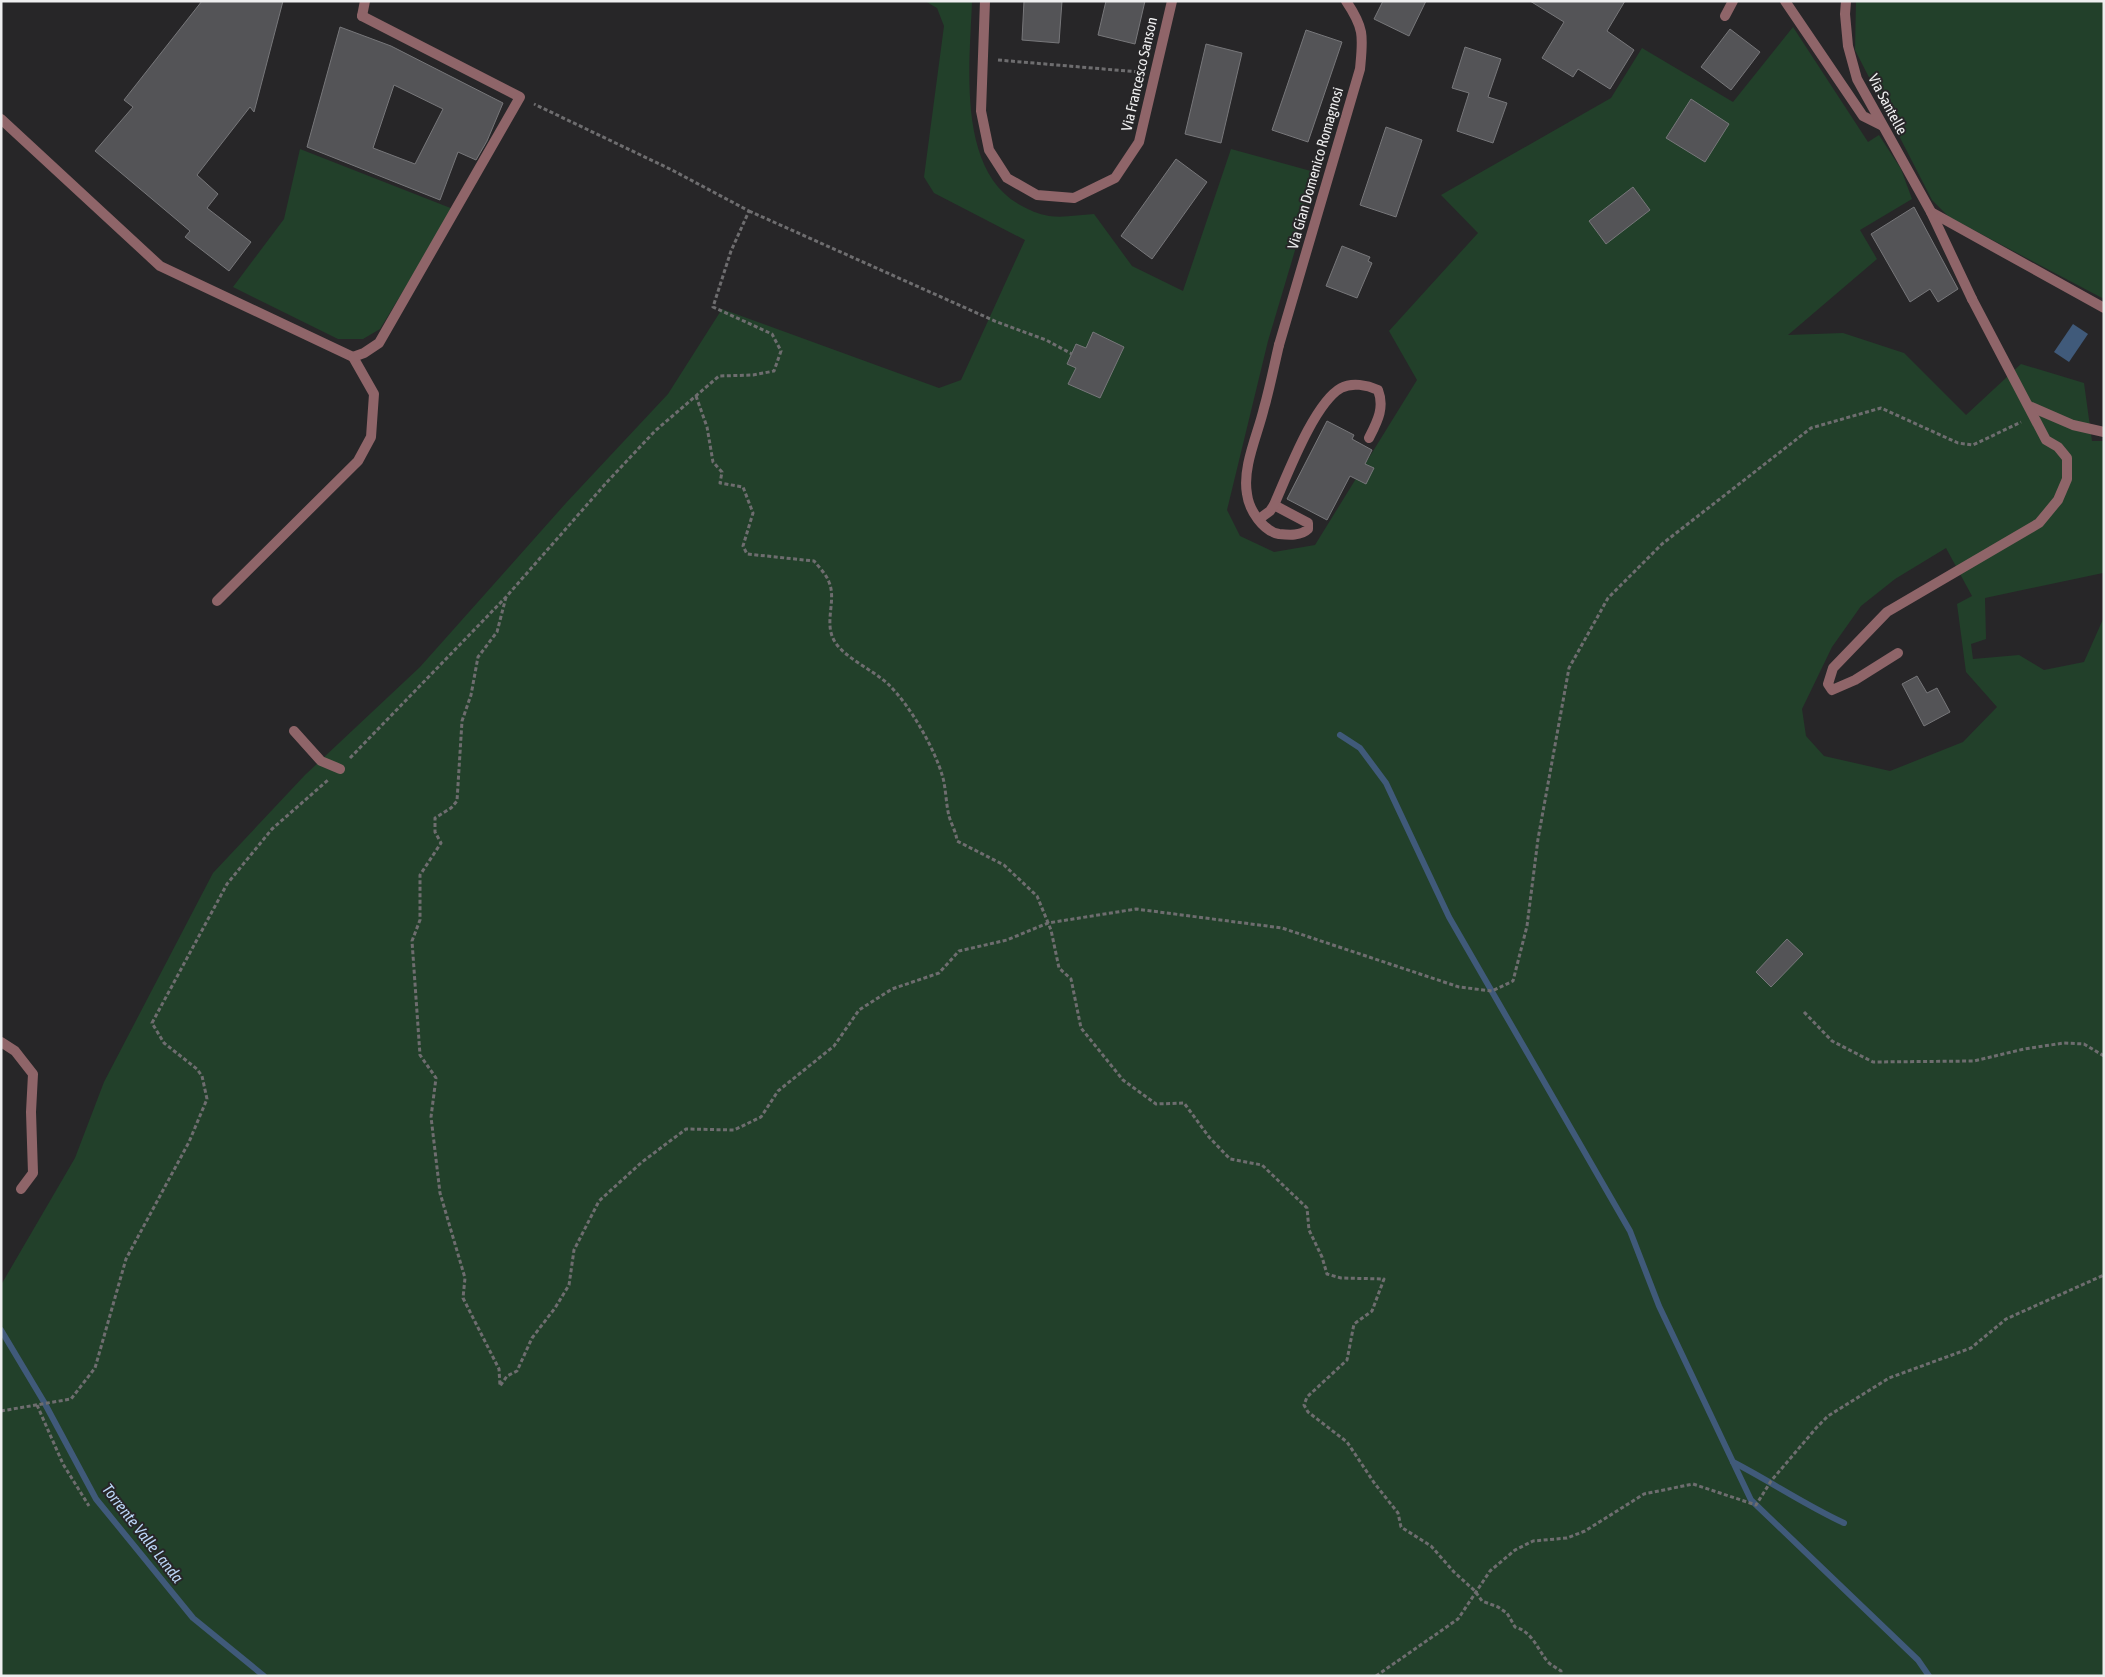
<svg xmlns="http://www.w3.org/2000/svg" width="2105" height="1677" viewBox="0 0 2105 1677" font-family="'Asap Condensed',sans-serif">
<rect width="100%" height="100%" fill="#272628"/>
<g fill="#22402a" fill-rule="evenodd">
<path d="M925 1H972C970 63 956 169 1020 205 1029 210 1038 214 1049 216 1063 218 1079 215 1094 214L1132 266 1183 291 1231 149 1318 173 1268 341 1227 510 1240 536 1274 552 1315 545 1417 380 1389 331 1478 233 1441 195 1611 98 1642 48 1733 102 1793 27 1868 142 1879 135 1901 169 1912 199 1860 230 1877 259 1788 335 1843 333 1904 353 1966 415 2021 364 2084 383 2092 441H2104V576L2103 573 1985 598 1986 639 1971 644 1973 659 2019 655 2044 670 2084 662 2104 617V1676H1V1285L75 1158 104 1082 213 873 305 775 420 667 566 503 668 394 722 309 939 388 961 380 1025 240 934 193 924 177 944 26 937 8ZM1946 548 1972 596 1957 604 1966 672 1997 707 1963 742 1890 771 1824 756 1806 736 1802 709 1832 647 1861 606 1895 579Z"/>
<path d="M1856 1H2104V299L1949 217 1932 200 1855 50Z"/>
<path d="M300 149 453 209 380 329 363 339H338L233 287 284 219Z"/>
</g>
<path fill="#405a7a" d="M2073 324 2088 334 2069 362 2054 352Z"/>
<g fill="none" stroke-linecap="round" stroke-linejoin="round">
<g stroke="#405a7a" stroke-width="6">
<path d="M1340 735 1360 748 1386 783 1449 917 1630 1231 1659 1306 1751 1500 1918 1660 1929 1676"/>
<path d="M1 1330 44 1402 96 1499 193 1618 264 1676"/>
<path d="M1733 1462C1770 1481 1805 1505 1844 1523"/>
</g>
</g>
<g fill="#545457" stroke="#77777a" fill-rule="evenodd">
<path d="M202 1H283L254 112 250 107 197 175 218 194 207 208 251 242 229 271 185 237 190 231 95 151 133 107 124 100Z"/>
<path d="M1024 1H1062L1059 43 1022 40Z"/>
<path d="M1106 1H1145L1135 44 1098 35Z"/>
<path d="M1383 1H1426L1409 36 1374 19Z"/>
<path d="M1530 1H1625L1607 31 1634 50 1610 89 1578 69 1573 77 1542 58 1564 22Z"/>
<path d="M340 27 391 46 503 103 487 141 476 160 458 152 440 200 307 147ZM394 85 443 109 415 164 373 148Z"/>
<path d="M1730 29 1760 52 1731 90 1701 67Z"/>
<path d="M1306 30 1342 42 1308 142 1272 130Z"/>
<path d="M1206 44 1242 53 1221 143 1185 134Z"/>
<path d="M1465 47 1501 59 1488 97 1507 103 1493 143 1457 131 1469 93 1452 88Z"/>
<path d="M1691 99 1729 124 1705 162 1666 138Z"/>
<path d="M1386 127 1422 140 1396 217 1360 205Z"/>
<path d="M1176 159 1207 182 1152 259 1121 236Z"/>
<path d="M1633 187 1650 210 1606 244 1589 221Z"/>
<path d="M1914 207 1958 289 1938 302 1930 289 1910 302 1871 234Z"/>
<path d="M1342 246 1370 257 1368 261 1372 263 1357 298 1326 286Z"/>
<path d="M1093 332 1124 347 1100 398 1068 384 1076 368 1067 364 1076 344 1086 348Z"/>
<path d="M1327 421 1354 435 1352 439 1372 450 1365 464 1374 468 1366 484 1350 476 1327 520 1287 499Z"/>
<path d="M1917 676 1927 693 1937 688 1950 712 1924 726 1902 684Z"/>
<path d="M1787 939 1803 954 1771 987 1756 972Z"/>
</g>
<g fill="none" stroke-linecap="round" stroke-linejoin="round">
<g stroke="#6e6d6f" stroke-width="3" stroke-dasharray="4 2.5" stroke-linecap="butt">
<path d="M998 60 1139 72"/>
<path d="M749 211 997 322 1046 340 1072 354"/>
<path d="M696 396 707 427 713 462 722 472 720 483 743 487 753 513 743 546 747 554 814 561C819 567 826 574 829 582 837 601 823 623 835 642 845 658 873 670 888 684 910 705 935 749 943 778 946 790 946 804 949 816 951 824 956 831 957 841L1004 865 1037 896 1051 930 1059 968 1071 979 1081 1028 1123 1080 1156 1104 1184 1103 1209 1137 1230 1159 1262 1165 1307 1208 1309 1230 1322 1257 1327 1274 1341 1278 1384 1279 1372 1311 1354 1324 1347 1360 1307 1397 1304 1405 1308 1412 1347 1442 1375 1484 1398 1513 1401 1527 1431 1546 1454 1572 1475 1591 1482 1601 1498 1607 1507 1613 1515 1627C1533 1632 1537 1649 1548 1662 1552 1666 1557 1668 1561 1671V1676"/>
<path d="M506 597 497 632 478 657 471 695 462 721 457 801 451 808 435 818V832L441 843 420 875V920L412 941 420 1055 436 1078 431 1117 440 1193 465 1278 463 1298 499 1369 500 1386 507 1376 517 1371 532 1338 555 1308 569 1285 574 1250 599 1201 642 1162 686 1129 734 1130 761 1117 778 1091 834 1046 859 1010 892 989 939 973 959 951 1007 940 1048 923 1136 909 1282 928 1459 987 1492 991 1513 981 1527 926 1538 839 1569 668 1608 598 1662 544 1811 428 1881 408 1958 443 1973 445 2021 422"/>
<path d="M350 758 506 597 607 482 655 431 719 376 753 375 774 371 781 351 772 334 713 307 731 251 749 211 672 170 534 104"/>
<path d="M1804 1012 1832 1041 1873 1062 1974 1061 2024 1049 2064 1043 2084 1044 2104 1056"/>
<path d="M37 1405 63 1464 89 1506"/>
<path d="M1 1411 71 1399 95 1368 126 1259 189 1142 207 1099 202 1076 197 1069 164 1043 152 1023 227 884 272 829 328 780"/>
<path d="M1376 1676 1458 1619 1490 1571 1515 1550 1533 1541 1567 1538 1585 1531 1644 1494 1693 1484 1756 1505 1771 1481 1817 1427 1828 1416 1889 1378 1971 1348 2006 1319 2104 1275"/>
</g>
<g stroke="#8f6569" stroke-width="10">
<path d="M1725 16 1733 1"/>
<path d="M1 119 160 266 353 357 374 394 371 437 358 461 217 601"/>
<path d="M353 357 364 353 379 343 520 97 362 16"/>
<path d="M2029 406 2073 425 2104 432"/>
<path d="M1274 505 1308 523V529C1301 536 1289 535 1279 534 1263 531 1249 510 1247 494 1242 467 1258 434 1264 408 1270 387 1274 366 1279 345"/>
<path d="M1259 519 1270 511 1274 505C1287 476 1314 403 1341 388 1352 382 1367 385 1378 390 1385 408 1377 422 1369 438"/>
<path d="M1898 653 1855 680 1832 690 1828 684 1833 668 1887 612 2039 523 2058 500 2067 479V458L2058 447 2046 440 1972 299"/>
<path d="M294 731 321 761 340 769"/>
</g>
<g stroke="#8f6569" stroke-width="10">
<path d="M985 1 981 111 989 150 1007 178 1037 195 1074 198 1115 178 1139 142 1172 1"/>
<path d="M1785 1 1863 116 1881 125"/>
<path d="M1846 1 1845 14 1848 46 1857 79 1931 212 2104 308"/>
<path d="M362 16 365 1"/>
<path d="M1931 212 1972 299"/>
<path d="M1279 345 1360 69C1363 37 1365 29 1346 1"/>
<path d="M1 1042 15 1051 33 1074 31 1112 33 1173 21 1189"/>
</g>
</g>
<g text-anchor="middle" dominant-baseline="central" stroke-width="4" stroke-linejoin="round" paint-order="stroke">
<g font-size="15" fill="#eeeeef" stroke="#272628">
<text transform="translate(1139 74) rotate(-77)">Via Francesco Sanson</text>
<text transform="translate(1888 104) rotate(62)">Via Santelle</text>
<text transform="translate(1315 168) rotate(-74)">Via Gian Domenico Romagnosi</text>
</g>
<g font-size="16" font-style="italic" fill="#bbd6f7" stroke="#272628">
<text transform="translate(143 1533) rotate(52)">Torrente Valle Landa</text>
</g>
</g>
<rect width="2105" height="1677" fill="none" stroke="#eeeeef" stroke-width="5"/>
</svg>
